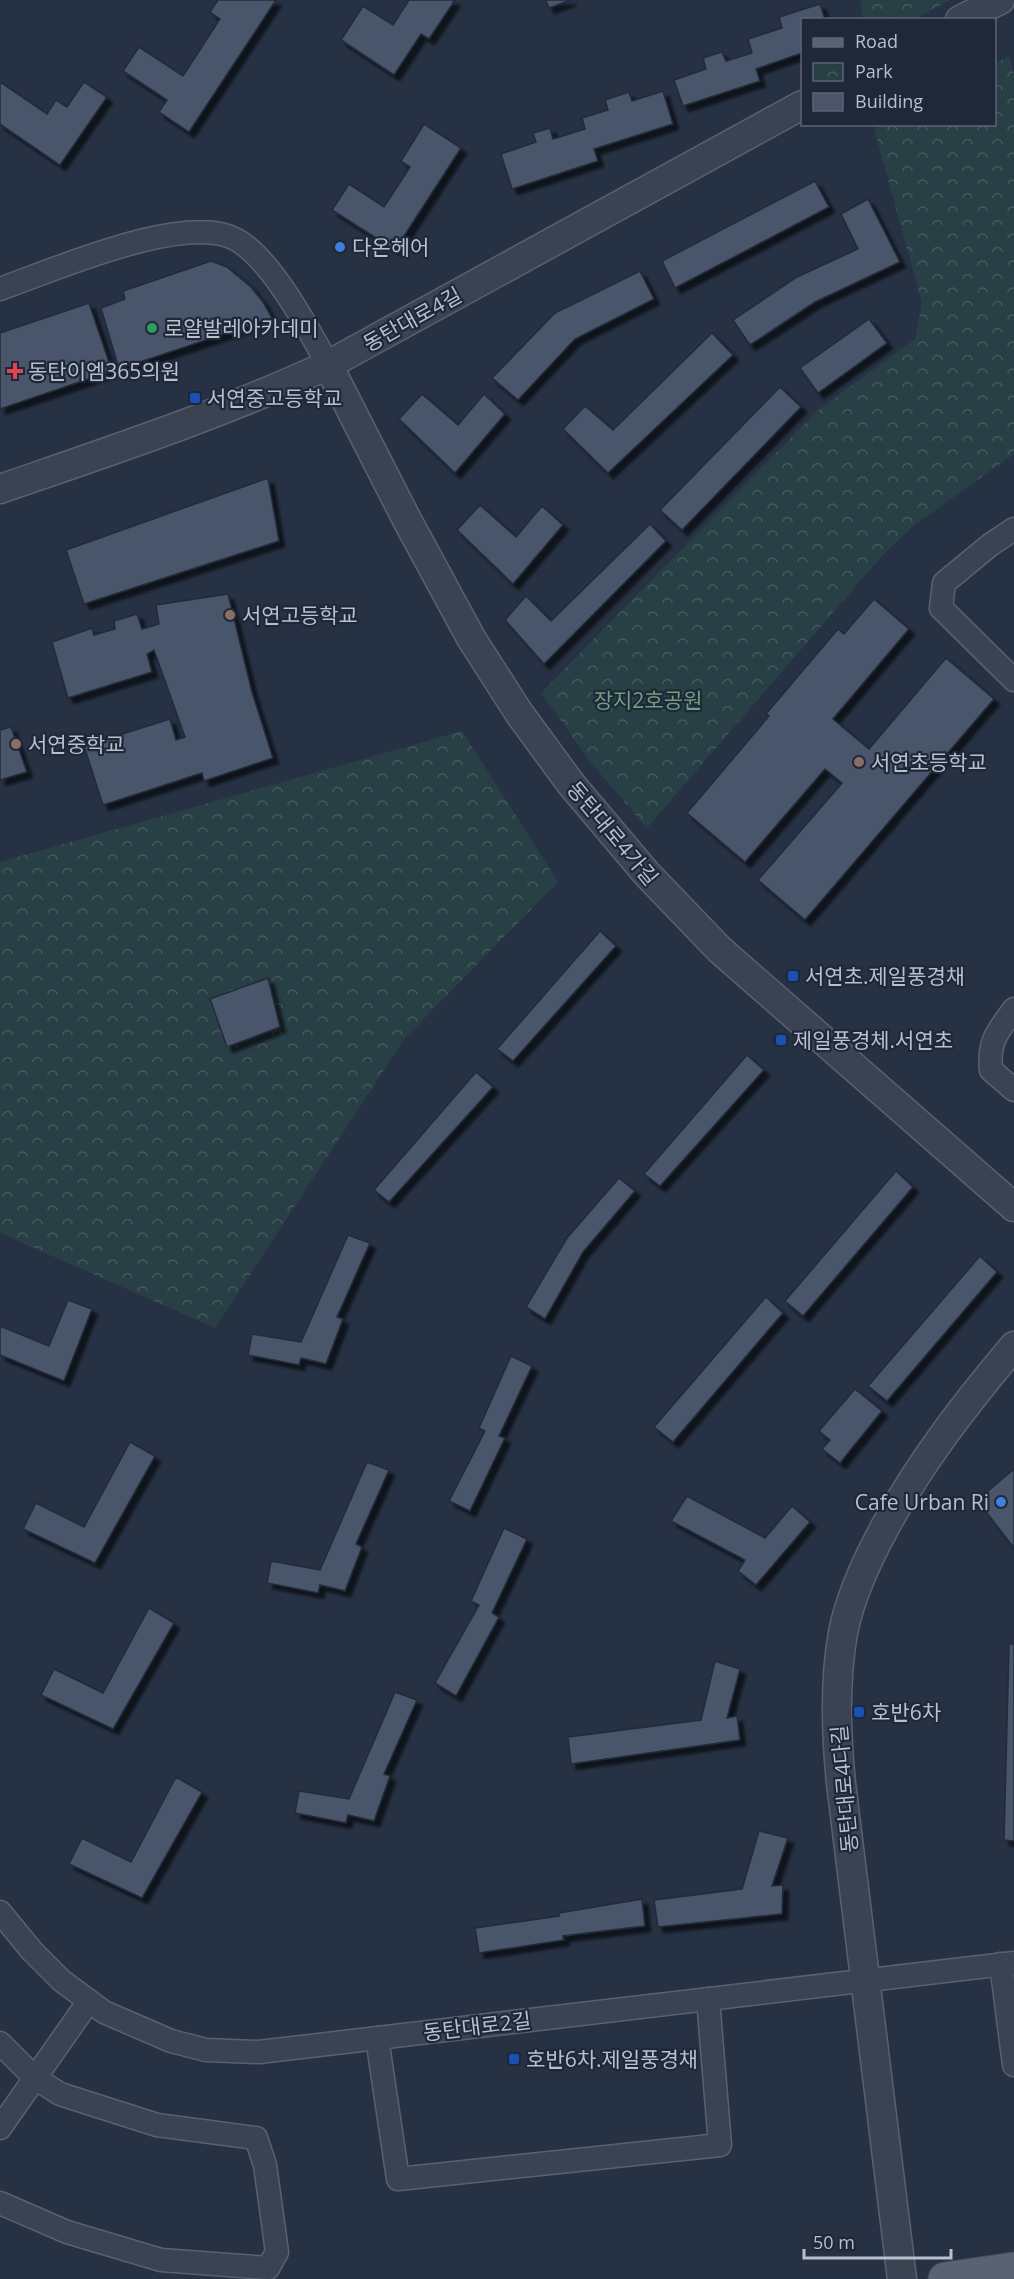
<svg xmlns="http://www.w3.org/2000/svg" width="1014" height="2279" viewBox="0 0 1014 2279" font-family="'Open Sans','Noto Sans KR',sans-serif">
<defs>
<pattern id="park-crowns" width="20" height="18" patternUnits="userSpaceOnUse" patternTransform="scale(1.5)"><rect width="20" height="18" fill="#283f45"/><path d="M2 6a3 3 0 1 1 6 0M12 15a3 3 0 1 1 6 0" fill="none" stroke="#45595f"/></pattern>
<filter id="shadow"><feDropShadow dx="5.5" dy="5.5" stdDeviation="1.5" flood-color="#0009"/></filter>
</defs>
<rect width="100%" height="100%" fill="#263144"/>
<g fill="url(#park-crowns)">
<path d="M860 0H950L915 19 863 20Z"/>
<path d="M1009 56 1014 74V454L912 527 881 557 647 828 592 764 541 693 818 410 915 339 922 303 874 129 882 124H994L995 64Z"/>
<path d="M462 731 558 882 405 1038 215 1328 0 1233V862Z"/>
</g>
<g fill="#4a556a" stroke="#212a3b" stroke-width="1.5" filter="url(#shadow)">
<path d="M218 0H276L189 132 159 112 167 100 123 71 139 47 183 76 220 19 210 12Z"/>
<path d="M409 0H455L429 39 421 34 394 75 341 40 363 6 393 25Z"/>
<path d="M546 0H571L549 8Z"/>
<path d="M820 4 825 19 833 16 834 20H802V53L756 69 760 81 683 106 674 80 706 69 703 58 722 52 726 61 752 53 748 39 782 28 779 17Z"/>
<path d="M0 82 47 114 56 100 67 107 84 82 107 97 60 165 0 124Z"/>
<path d="M663 91 673 124 594 149 598 161 512 189 501 154 536 142 533 133 550 128 553 139 585 129 582 118 608 110 605 100 629 92 632 101Z"/>
<path d="M424 124 461 148 395 250 332 210 349 184 384 207 410 167 401 161Z"/>
<path d="M815 181 829 207 675 288 662 261Z"/>
<path d="M868 199 900 262 815 302 750 345 733 320 797 277 858 249 841 214Z"/>
<path d="M211 261 227 267 251 287 263 302 272 318 119 369 101 308 125 299 123 291Z"/>
<path d="M640 271 654 299 575 339 518 400 492 378 555 313Z"/>
<path d="M89 303 112 371 0 409V333Z"/>
<path d="M869 319 887 343 818 393 800 368Z"/>
<path d="M712 333 733 355 608 473 563 429 585 406 613 430Z"/>
<path d="M780 387 801 407 682 530 660 510Z"/>
<path d="M422 394 458 425 484 394 505 414 455 473 399 419Z"/>
<path d="M268 478 279 541 84 604 66 550Z"/>
<path d="M480 505 516 537 542 506 563 525 513 584 457 530Z"/>
<path d="M650 524 666 541 544 664 505 620 526 596 551 621Z"/>
<path d="M228 594 252 692 273 758 204 781 202 773 103 805 84 746 170 719 176 740 185 737 154 650 147 654 152 672 68 698 52 642 92 628 94 635 115 629 114 621 137 614 142 629 159 624 156 605Z"/>
<path d="M874 599 909 629 833 719 869 749 946 658 994 699 805 920 758 880 842 783 825 769 745 862 687 813 769 716 766 714 838 629 844 634Z"/>
<path d="M11 727 27 772 0 780V730Z"/>
<path d="M600 931 616 946 513 1061 497 1049Z"/>
<path d="M268 978 280 1027 227 1047 210 999Z"/>
<path d="M747 1055 764 1070 660 1186 644 1174Z"/>
<path d="M476 1072 493 1087 389 1202 374 1190Z"/>
<path d="M896 1171 913 1187 803 1316 785 1301Z"/>
<path d="M619 1178 635 1191 583 1252 545 1319 526 1307 567 1238Z"/>
<path d="M348 1235 370 1243 337 1317 343 1319 326 1364 301 1358 299 1365 248 1355 252 1334 301 1342Z"/>
<path d="M980 1256 997 1272 887 1401 868 1386Z"/>
<path d="M766 1297 783 1313 673 1442 654 1427Z"/>
<path d="M68 1300 92 1309 64 1381 0 1355V1326L49 1346Z"/>
<path d="M511 1356 532 1366 499 1436 505 1438 470 1511 449 1501 485 1431 479 1428Z"/>
<path d="M855 1389 882 1411 840 1463 822 1449 830 1440 819 1431Z"/>
<path d="M130 1442 155 1456 95 1563 23 1529 36 1503 84 1527Z"/>
<path d="M367 1462 389 1470 356 1544 362 1547 345 1591 320 1585 318 1593 267 1583 271 1561 320 1570Z"/>
<path d="M1014 1469V1548L987 1513 988 1491Z"/>
<path d="M687 1496 765 1538 792 1506 810 1522 756 1585 738 1571 745 1560 671 1521Z"/>
<path d="M504 1528 527 1539 492 1613 499 1617 456 1696 435 1683 479 1605 471 1601Z"/>
<path d="M149 1608 174 1623 113 1729 41 1695 54 1669 103 1693Z"/>
<path d="M1009 1644H1014V1841L1004 1840Z"/>
<path d="M715 1661 740 1669 727 1718 737 1716 740 1740 571 1764 568 1737 701 1720Z"/>
<path d="M395 1692 417 1700 384 1774 390 1776 374 1821 348 1815 346 1823 295 1813 299 1791 349 1799Z"/>
<path d="M176 1777 202 1792 142 1898 69 1864 82 1838 131 1862Z"/>
<path d="M759 1831 788 1838 772 1886 783 1885 782 1914 658 1927 654 1900 742 1889Z"/>
<path d="M642 1899 645 1926 563 1936 564 1940 479 1953 475 1928 559 1916V1913Z"/>
</g>
<g fill="none" stroke-linecap="round" stroke-linejoin="round">
<defs>
<g id="minor">
<path d="M0 289C54 270 187 211 237 240 272 260 309 330 328 365"/>
<path d="M1014 529 990 545 944 583 941 608 1014 680"/>
<path d="M1014 1009C998 1031 988 1041 991 1070L1014 1090"/>
<path d="M0 1912 32 1951 62 1981 104 2012 171 2041 206 2050 259 2052 1014 1963"/>
<path d="M1001 1964 1014 2065"/>
<path d="M377 2038 398 2179 720 2145 708 1999"/>
<path d="M0 2043 35 2078 0 2128"/>
<path d="M0 2203 67 2232 161 2260 268 2268 277 2252 265 2165 256 2138 157 2125 60 2094 35 2078 89 2001"/>
</g>
<g id="tertiary">
<path d="M960 20 1000 0"/>
<path d="M328 365 406 518 471 638 519 713 571 784 647 874 720 950 1014 1207"/>
<path d="M0 489C110 451 222 414 328 365L802 105"/>
<path d="M902 2279 841 1783C836 1733 834 1682 843 1633 850 1596 867 1560 885 1527 921 1461 966 1403 1014 1346"/>
</g>
<path id="primary" d="M945 2279 1014 2269"/>
</defs>
<use href="#minor" stroke="#596171" stroke-width="25"/>
<use href="#tertiary" stroke="#596171" stroke-width="31"/>
<use href="#primary" stroke="#454c5d" stroke-width="35"/>
<use href="#minor" stroke="#3b4353" stroke-width="22"/>
<use href="#tertiary" stroke="#3b4353" stroke-width="28"/>
<use href="#primary" stroke="#596273" stroke-width="33"/>
</g>
<g fill="#3f7fe0" stroke="#1f2839" stroke-width="2">
<circle cx="340" cy="247" r="6"/>
<circle cx="1001" cy="1502" r="6"/>
</g>
<circle fill="#2e9e5b" stroke="#1f2839" stroke-width="2" cx="152" cy="328" r="6"/>
<path fill="#e0444e" stroke="#1f2839" stroke-width="2" d="M12 362h6v6h6v6h-6v6h-6v-6h-6v-6h6z"/>
<g fill="#1a4fb4" stroke="#1f2839" stroke-width="2">
<rect x="189" y="392" width="12" height="12" rx="3"/>
<rect x="787" y="970" width="12" height="12" rx="3"/>
<rect x="775" y="1034" width="12" height="12" rx="3"/>
<rect x="853" y="1706" width="12" height="12" rx="3"/>
<rect x="508" y="2053" width="12" height="12" rx="3"/>
</g>
<g fill="#8d6e63" stroke="#1f2839" stroke-width="2">
<circle cx="230" cy="615" r="6"/>
<circle cx="16" cy="744" r="6"/>
<circle cx="859" cy="762" r="6"/>
</g>
<g text-anchor="middle" dominant-baseline="central" stroke-width="4.5" stroke-linejoin="round" paint-order="stroke">
<g font-size="21" fill="#b8bfcd" stroke="#1f2839" text-anchor="start">
<text x="352" y="247">다온헤어</text>
<text x="164" y="328">로얄발레아카데미</text>
<text x="28" y="371">동탄이엠365의원</text>
<text x="207" y="398">서연중고등학교</text>
<text x="242" y="615">서연고등학교</text>
<text x="28" y="744">서연중학교</text>
<text x="871" y="762">서연초등학교</text>
<text x="805" y="976">서연초.제일풍경채</text>
<text x="793" y="1040">제일풍경체.서연초</text>
<text x="989" y="1502" text-anchor="end">Cafe Urban Ri</text>
<text x="871" y="1712">호반6차</text>
<text x="526" y="2059">호반6차.제일풍경채</text>
</g>
<g font-size="21" fill="#b8bfcd" stroke="#1f2839">
<text transform="translate(412 319) rotate(-29)">동탄대로4길</text>
<text transform="translate(613 833) rotate(50)">동탄대로4가길</text>
<text transform="translate(844 1789) rotate(-95)">동탄대로4다길</text>
<text transform="translate(477 2026) rotate(-7)">동탄대로2길</text>
</g>
<g font-size="21" fill="#6f9f7d" stroke="#1f2839">
<text x="648" y="700">장지2호공원</text>
</g>
</g>
<rect x="801" y="18" width="195" height="108" fill="#1f2839" stroke="#5c6474" stroke-width="1.5"/>
<rect x="813" y="38" width="30" height="9" fill="#596273" stroke="#5c6474" stroke-width="1.5"/>
<text x="855" y="48" font-size="18" fill="#b8bfcd">Road</text>
<rect x="813" y="63" width="30" height="18" fill="url(#park-crowns)" stroke="#5c6474" stroke-width="1.5"/>
<text x="855" y="78" font-size="18" fill="#b8bfcd">Park</text>
<rect x="813" y="93" width="30" height="18" fill="#4a556a" stroke="#5c6474" stroke-width="1.5"/>
<text x="855" y="108" font-size="18" fill="#b8bfcd">Building</text>
<path d="M804 2249v9h147v-9" fill="none" stroke="#b8bfcd" stroke-width="3"/>
<text x="813" y="2249" font-size="18" fill="#b8bfcd" stroke="#1f2839" stroke-width="4.5" paint-order="stroke">50 m</text>
</svg>
